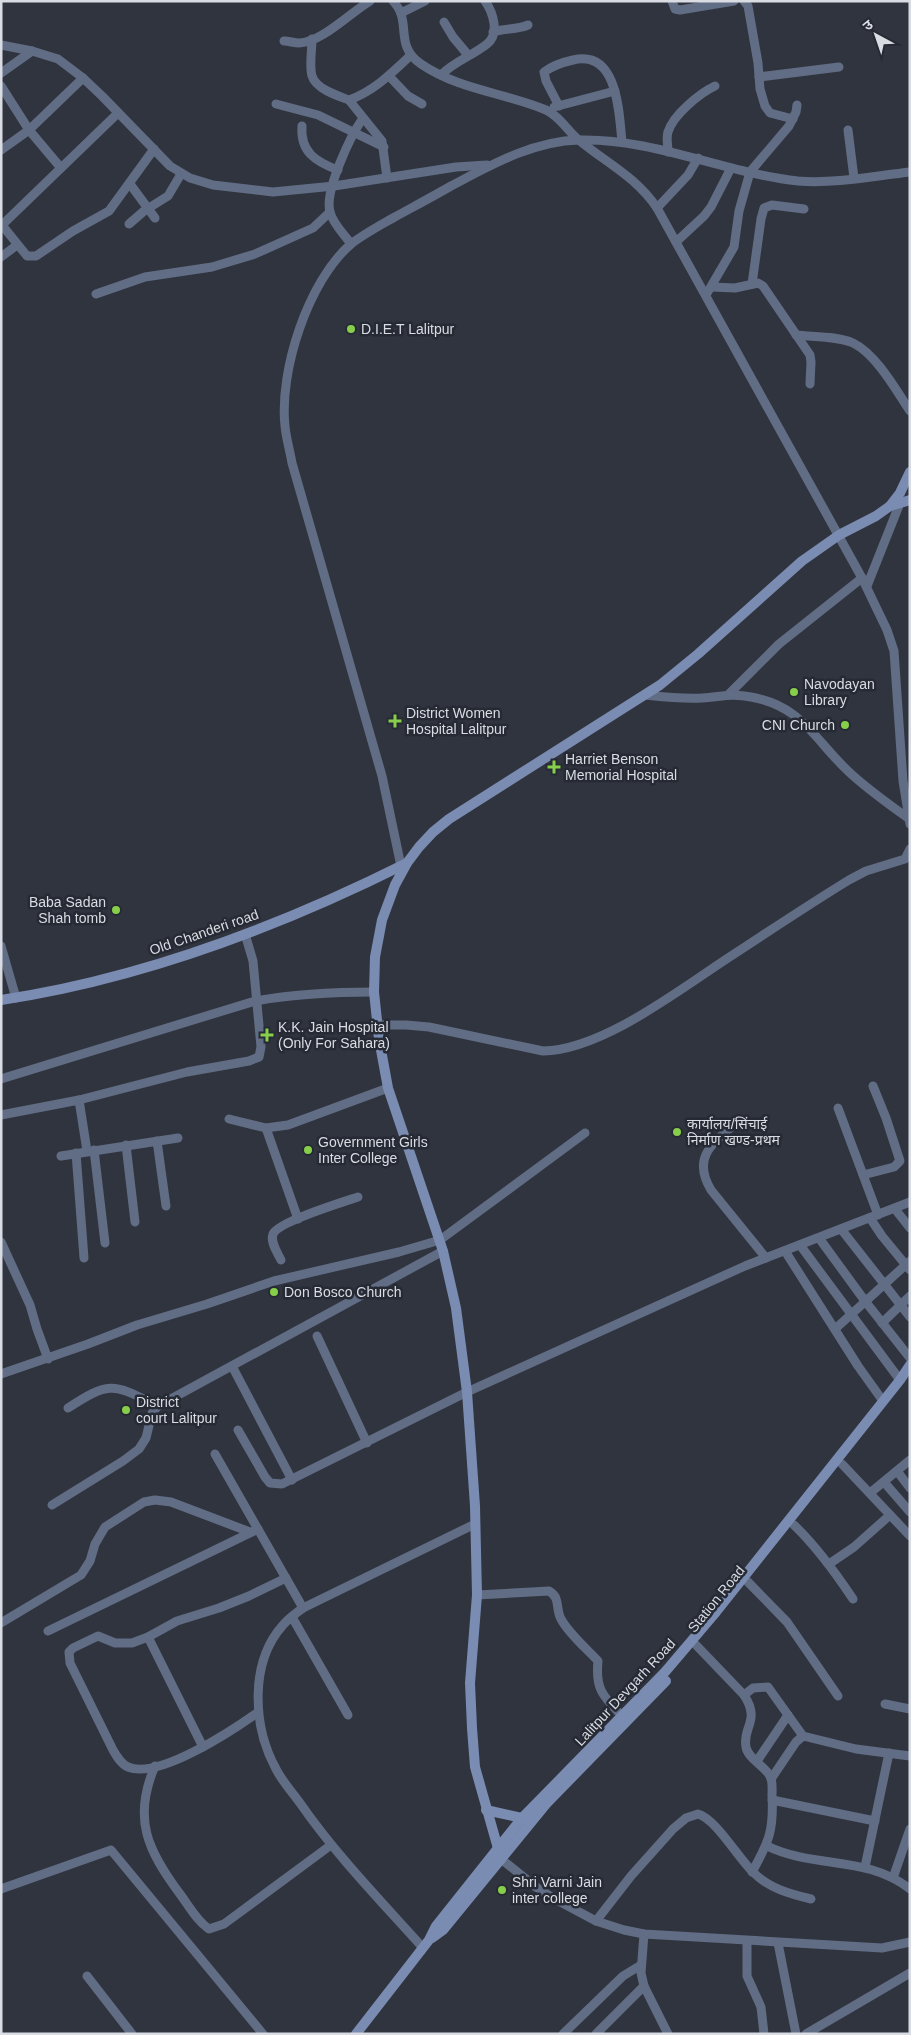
<svg xmlns="http://www.w3.org/2000/svg" width="911" height="2035" viewBox="0 0 911 2035" font-family="Helvetica,'Noto Sans Devanagari',sans-serif">
<rect width="100%" height="100%" fill="#30343e"/>
<g fill="none" stroke-linecap="round" stroke-linejoin="round">
<g stroke="#616d85" stroke-width="9">
<path d="M393 1C413 22 393 45 421 64 459 90 506 93 546 110 560 116 568 132 580 141 608 164 636 177 657 208L862 578 887 630 894 651 903 781 910 824"/>
<path d="M672 1 675 9 680 10 734 1"/>
<path d="M744 1 748 6 758 63 760 89 765 106 770 113 793 119"/>
<path d="M401 13 425 1"/>
<path d="M444 22 453 37 468 55"/>
<path d="M493 32C506 28 516 30 528 25"/>
<path d="M312 39C312 50 309 66 312 76 316 89 338 96 349 100 374 91 392 73 411 55"/>
<path d="M284 41C289 41 294 43 299 43 321 43 351 12 370 1"/>
<path d="M1 45 32 51 58 59 83 78 102 96 170 166 190 178 213 185 273 192 334 186 456 167 487 165"/>
<path d="M1 73 32 51"/>
<path d="M441 75C455 61 472 56 487 44 500 34 493 12 485 1"/>
<path d="M389 76 408 96 422 104"/>
<path d="M759 77 839 67"/>
<path d="M1 86 29 130 61 168"/>
<path d="M349 100 382 141 387 178"/>
<path d="M276 104 318 115 384 147"/>
<path d="M559 106 546 81 544 72C552 66 564 62 573 60 618 49 619 113 622 142"/>
<path d="M554 107 615 91"/>
<path d="M302 126C300 152 316 162 338 170"/>
<path d="M848 130 854 178"/>
<path d="M1 150 29 130 83 78"/>
<path d="M668 152C668 145 666 138 668 132 673 115 700 93 715 86"/>
<path d="M130 184 155 218"/>
<path d="M657 208 688 175 698 158"/>
<path d="M129 224 144 211 168 196 181 174"/>
<path d="M2 225 27 256H36L73 231 109 211 154 149"/>
<path d="M1 226 118 113"/>
<path d="M676 242 704 216 711 207 731 168"/>
<path d="M351 244C344 234 333 224 330 212 324 191 351 135 363 118"/>
<path d="M1 257 17 245"/>
<path d="M752 284 761 219 764 208 772 205 804 209"/>
<path d="M712 287 735 288 758 283 763 286 810 355 811 362 810 384"/>
<path d="M96 294 145 277 212 267 255 254 313 228 330 212"/>
<path d="M706 295 734 247 739 211 750 172 789 126 796 112 797 105"/>
<path d="M796 335C814 337 837 336 853 343 876 354 896 390 910 411"/>
<path d="M867 586 900 503"/>
<path d="M729 694 779 644 862 578"/>
<path d="M645 695C664 697 683 699 702 698 721 697 731 693 751 697 802 706 814 739 848 771 867 789 887 803 908 818"/>
<path d="M401 866 382 776 292 463C290 451 286 438 285 426 279 371 308 281 351 244 364 234 379 226 393 218 413 207 432 197 451 186 491 165 533 141 579 140 654 138 724 173 798 181 835 184 874 176 910 172"/>
<path d="M1 946 16 998"/>
<path d="M377 1025H406L429 1027 543 1051C602 1050 679 990 728 958 768 932 808 905 849 880L866 871 905 859 910 849"/>
<path d="M1 1079 255 1001C295 994 333 992 374 992"/>
<path d="M79 1100 87 1151"/>
<path d="M838 1108 878 1215"/>
<path d="M1 1115 79 1100 187 1072 249 1061 259 1057 261 1047 253 961 245 934"/>
<path d="M229 1119 266 1128 288 1125 388 1088"/>
<path d="M741 1119C716 1141 690 1155 711 1190L766 1258"/>
<path d="M266 1128 298 1219"/>
<path d="M157 1141 166 1206"/>
<path d="M126 1145 135 1222"/>
<path d="M94 1150 105 1243"/>
<path d="M76 1153 84 1258"/>
<path d="M61 1156 178 1138"/>
<path d="M863 1175 894 1167 900 1161 886 1118 873 1086"/>
<path d="M895 1209 910 1228"/>
<path d="M870 1218 882 1236 910 1270"/>
<path d="M841 1229 910 1317"/>
<path d="M819 1238 865 1301 910 1358"/>
<path d="M1 1242 30 1305 37 1329 48 1359"/>
<path d="M800 1245 900 1380"/>
<path d="M785 1251 858 1366 883 1401"/>
<path d="M281 1260C277 1252 270 1242 273 1234 278 1222 343 1202 358 1197"/>
<path d="M882 1323 910 1296"/>
<path d="M835 1329 910 1261"/>
<path d="M317 1336 367 1443"/>
<path d="M232 1366 292 1480"/>
<path d="M1 1374 88 1344 137 1325 207 1304 274 1281 399 1252 440 1240 585 1133"/>
<path d="M68 1408C111 1380 113 1384 158 1406"/>
<path d="M238 1430 265 1477 270 1483 282 1484 467 1392 745 1266 910 1202"/>
<path d="M215 1454 303 1608"/>
<path d="M842 1464 910 1536"/>
<path d="M897 1471 910 1488"/>
<path d="M884 1482 910 1512"/>
<path d="M870 1493 910 1460"/>
<path d="M52 1505 123 1461 139 1449 146 1438 152 1413 158 1406 443 1251"/>
<path d="M794 1525C817 1547 835 1572 853 1599"/>
<path d="M829 1564 854 1547 890 1515"/>
<path d="M748 1582 787 1622 838 1696"/>
<path d="M477 1595 549 1591C561 1598 555 1608 561 1619 569 1634 586 1648 598 1661 595 1690 604 1697 622 1716"/>
<path d="M292 1617 348 1715"/>
<path d="M1 1623 81 1575 90 1561 95 1544 105 1527 144 1502 155 1500 171 1502 250 1532"/>
<path d="M48 1631 258 1529"/>
<path d="M148 1637 203 1747"/>
<path d="M696 1645 744 1695C761 1721 742 1727 746 1747 748 1759 764 1765 770 1776 773 1781 772 1789 772 1795 774 1830 769 1842 752 1872"/>
<path d="M744 1695 753 1688 768 1687 803 1736"/>
<path d="M885 1704 910 1709"/>
<path d="M257 1713C233 1730 158 1780 128 1767 121 1764 117 1757 113 1750L70 1663 69 1652 73 1648 98 1636 115 1643H132L148 1637 177 1621 219 1608 249 1596 286 1578"/>
<path d="M757 1761 788 1715"/>
<path d="M155 1766C132 1819 148 1851 180 1894 189 1906 197 1921 209 1929L224 1924 331 1845"/>
<path d="M771 1779 796 1742 803 1736 856 1749 910 1756"/>
<path d="M772 1800 875 1821"/>
<path d="M767 1846C815 1869 867 1855 910 1889"/>
<path d="M501 1859 536 1887 553 1898 596 1921 624 1930 644 1934 882 1948 910 1942"/>
<path d="M865 1867 889 1753"/>
<path d="M893 1878 910 1829"/>
<path d="M1 1889 111 1850 263 2034"/>
<path d="M596 1921 631 1876 673 1829 686 1818 698 1814C716 1819 738 1858 753 1872 768 1888 790 1894 811 1899"/>
<path d="M644 1934 641 1973 644 1986 668 2034"/>
<path d="M747 1941V1976L761 2007 764 2034"/>
<path d="M778 1943 796 2034"/>
<path d="M423 1948C381 1901 336 1855 300 1803 292 1792 282 1781 276 1769 253 1727 249 1663 283 1625 289 1618 296 1613 303 1608L475 1524"/>
<path d="M87 1976 132 2034"/>
<path d="M563 2034 623 1976 641 1965"/>
<path d="M596 2034 644 1986"/>
<path d="M806 2034 910 1973"/>
</g>
<g stroke="#7a8cb2" stroke-width="10">
<path d="M890 506 910 500"/>
<path d="M1 1000C141 979 281 926 407 863"/>
<path d="M486 1810 526 1819"/>
<path d="M501 1859 475 1767 472 1728 470 1683 477 1595 475 1506 467 1392 456 1308 443 1251 388 1088 379 1039 374 992 375 957 382 920 395 885 407 863 419 847 433 832 449 819 660 685 698 654 802 561 839 535 876 516 890 506 900 493 910 472"/>
<path d="M432 1938 443 1930 546 1804 666 1681"/>
<path d="M356 2034 429 1940 436 1926 522 1818 665 1672 716 1612 900 1380 910 1365"/>
</g>
</g>
<g fill="#87cf4a" stroke="#262a34" stroke-width="2">
<circle cx="351" cy="329" r="5"/>
<circle cx="794" cy="692" r="5"/>
<path d="M392.5 713.5h5v5h5v5h-5v5h-5v-5h-5v-5h5z"/>
<circle cx="845" cy="725" r="5"/>
<path d="M551.5 759.5h5v5h5v5h-5v5h-5v-5h-5v-5h5z"/>
<circle cx="116" cy="910" r="5"/>
<path d="M264.5 1027.5h5v5h5v5h-5v5h-5v-5h-5v-5h5z"/>
<circle cx="677" cy="1132" r="5"/>
<circle cx="308" cy="1150" r="5"/>
<circle cx="274" cy="1292" r="5"/>
<circle cx="126" cy="1410" r="5"/>
<circle cx="502" cy="1890" r="5"/>
</g>
<g text-anchor="middle" dominant-baseline="central" stroke-width="5" stroke-linejoin="round" paint-order="stroke">
<g font-size="14" fill="#d9dce2" stroke="#262a34" text-anchor="start">
<text x="361" y="329">D.I.E.T Lalitpur</text>
<text x="804" y="684">Navodayan<tspan x="804" dy="16">Library</tspan></text>
<text x="406" y="713">District Women<tspan x="406" dy="16">Hospital Lalitpur</tspan></text>
<text x="835" y="725" text-anchor="end">CNI Church</text>
<text x="565" y="759">Harriet Benson<tspan x="565" dy="16">Memorial Hospital</tspan></text>
<text x="106" y="902" text-anchor="end">Baba Sadan<tspan x="106" dy="16">Shah tomb</tspan></text>
<text x="278" y="1027">K.K. Jain Hospital<tspan x="278" dy="16">(Only For Sahara)</tspan></text>
<text x="687" y="1124">कार्यालय/सिंचाई<tspan x="687" dy="16">निर्माण खण्ड-प्रथम</tspan></text>
<text x="318" y="1142">Government Girls<tspan x="318" dy="16">Inter College</tspan></text>
<text x="284" y="1292">Don Bosco Church</text>
<text x="136" y="1402">District<tspan x="136" dy="16">court Lalitpur</tspan></text>
<text x="512" y="1882">Shri Varni Jain<tspan x="512" dy="16">inter college</tspan></text>
</g>
<g font-size="14" fill="#d9dce2" stroke="#262a34">
<text transform="translate(204 932) rotate(-19)">Old Chanderi road</text>
<text transform="translate(716 1599) rotate(-51)">Station Road</text>
<text transform="translate(625 1692) rotate(-47)">Lalitpur Devgarh Road</text>
</g>
</g>
<rect width="911" height="2035" fill="none" stroke="#d9dce2" stroke-width="5"/>
<g transform="translate(876 35) rotate(320)" stroke="#262a34" stroke-width="4" paint-order="stroke">
<path d="M0-4L9 19L0 12L-9 19Z" fill="#d9dce2"/>
<text y="-8" font-size="14" font-weight="bold" text-anchor="middle" fill="#d9dce2">उ</text>
</g>
</svg>
